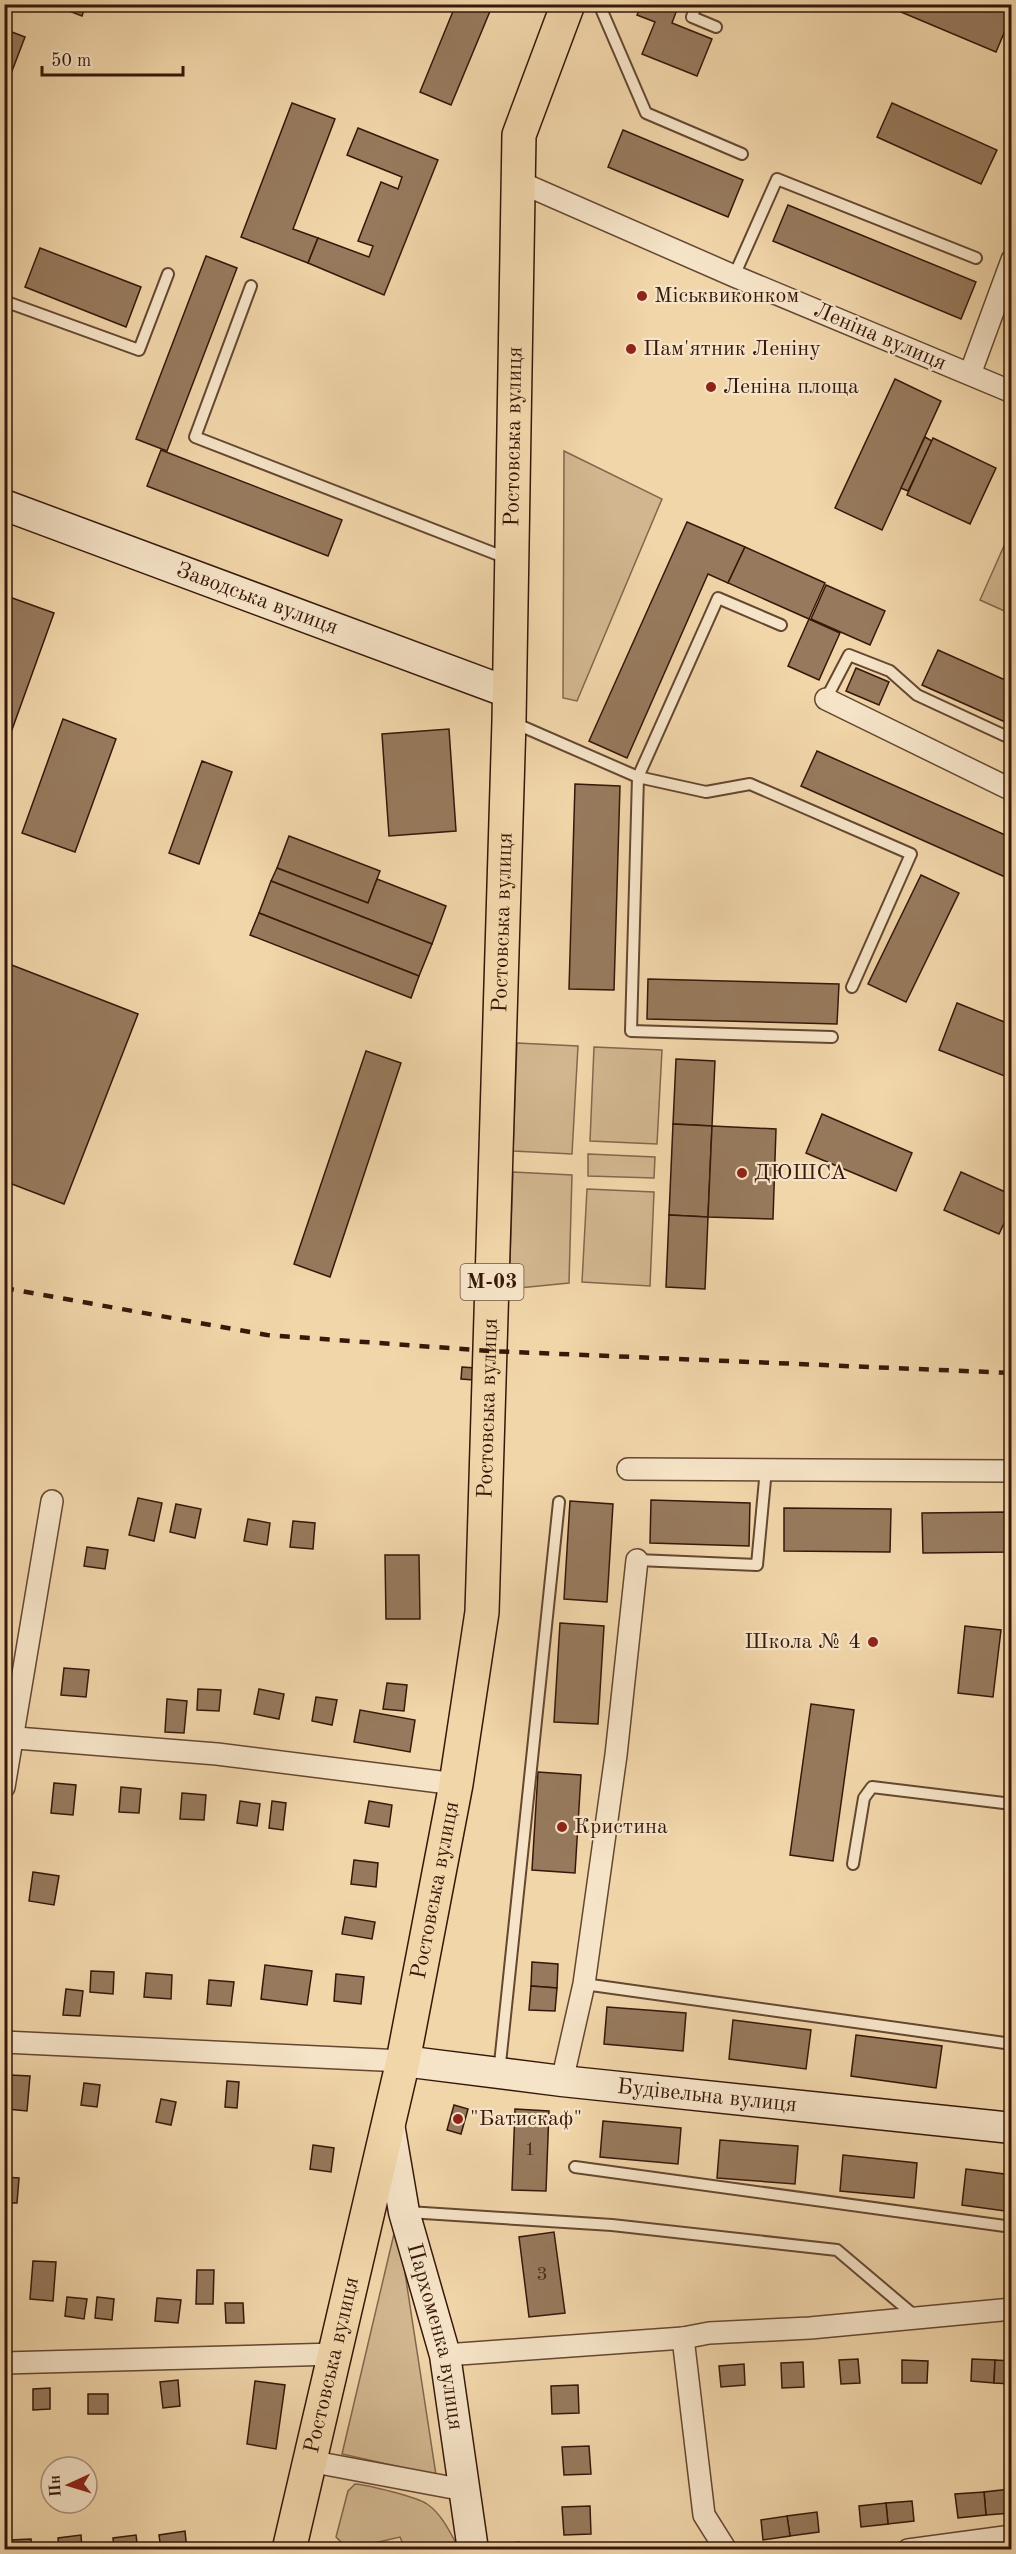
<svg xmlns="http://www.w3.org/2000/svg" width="1016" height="2554" viewBox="0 0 1016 2554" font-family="'Old Standard TT',serif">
<rect width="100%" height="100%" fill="#f1d6aa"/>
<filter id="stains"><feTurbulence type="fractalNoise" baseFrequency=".00333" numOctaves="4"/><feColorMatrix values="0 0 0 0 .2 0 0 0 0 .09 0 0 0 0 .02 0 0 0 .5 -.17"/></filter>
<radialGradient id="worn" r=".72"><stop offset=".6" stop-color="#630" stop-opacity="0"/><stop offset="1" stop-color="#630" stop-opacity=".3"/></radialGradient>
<g fill="#d1b68f" stroke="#84664c" stroke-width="1.5">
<path d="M564 451 662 499 577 701 563 698Z"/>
<path d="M1011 530 1012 614H1011L980 600Z"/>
<path d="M517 1043 578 1046 572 1154 513 1151Z"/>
<path d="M594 1047 662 1050 657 1144 590 1141Z"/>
<path d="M588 1154 655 1157 654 1178 588 1176Z"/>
<path d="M513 1172 572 1175 569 1283 509 1289Z"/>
<path d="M587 1189 654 1192 650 1286 582 1282Z"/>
<path d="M397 2221 436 2475 342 2454Z"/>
<path d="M355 2484C368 2485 417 2497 427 2504 442 2514 451 2534 459 2549H405L400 2537 348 2549 336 2537 348 2491Z"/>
</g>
<g fill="#977a5d" stroke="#361709" stroke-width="1.5">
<path d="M51 4H86L82 16Z"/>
<path d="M456 4H493L451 105 420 92Z"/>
<path d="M642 4H679L672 23 712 39 697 76 642 54 655 22 637 15Z"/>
<path d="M882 4H990L1012 14 996 52Z"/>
<path d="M4 29 25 37 4 92Z"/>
<path d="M292 103 335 119 293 229 318 238 308 263 241 237Z"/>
<path d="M892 103 997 150 981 184 877 137Z"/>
<path d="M358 128 438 160 384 295 308 263 318 238 369 257 373 246 358 241 381 182 398 189 402 177 347 155Z"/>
<path d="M623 130 743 180 728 217 608 167Z"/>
<path d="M788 205 976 282 961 319 773 241Z"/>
<path d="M40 248 141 287 126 327 25 287Z"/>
<path d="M206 256 237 268 167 451 136 439Z"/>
<path d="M895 379 941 401 882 530 835 508Z"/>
<path d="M925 437 932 441 908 491 901 488Z"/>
<path d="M933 438 996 468 970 524 907 495Z"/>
<path d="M161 450 342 520 328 556 147 486Z"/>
<path d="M687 522 745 547 728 583 708 574 627 758 589 741Z"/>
<path d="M745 547 825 583 809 619 840 633 819 680 788 666 809 619 728 583Z"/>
<path d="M826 585 885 611 870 645 811 619Z"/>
<path d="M4 595 54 613 4 752Z"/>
<path d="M938 650 1012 683V725L922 685Z"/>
<path d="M856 668 889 682 879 705 846 691Z"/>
<path d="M63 719 116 739 75 852 22 833Z"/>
<path d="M449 729 456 831 389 836 382 734Z"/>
<path d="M817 751 1012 838V880L801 786Z"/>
<path d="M202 761 232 772 199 864 169 853Z"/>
<path d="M575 784 620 786 614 990 569 989Z"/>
<path d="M289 836 380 871 368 903 277 868Z"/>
<path d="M277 868 368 903 377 879 446 906 432 944 271 881Z"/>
<path d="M921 875 959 893 906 1002 868 984Z"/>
<path d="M271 881 432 944 419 976 259 913Z"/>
<path d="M259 913 419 976 411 998 250 935Z"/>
<path d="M4 962 138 1014 64 1204 4 1181Z"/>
<path d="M648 979 839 984 837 1024 647 1019Z"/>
<path d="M957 1003 1012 1025V1079L939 1050Z"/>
<path d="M366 1051 401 1063 330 1277 294 1264Z"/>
<path d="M676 1059 715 1061 712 1126 673 1124Z"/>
<path d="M822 1114 912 1153 896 1191 806 1153Z"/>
<path d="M673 1124 712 1126 708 1217 669 1215Z"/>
<path d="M712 1126 776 1129 773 1219 708 1217Z"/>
<path d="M961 1172 1012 1195V1206L999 1234 944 1210Z"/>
<path d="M669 1215 708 1217 705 1289 666 1287Z"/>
<path d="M462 1367 475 1368 474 1380 461 1379Z"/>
<path d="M138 1498 162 1503 154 1541 129 1535Z"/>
<path d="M651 1500 750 1503 749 1546 650 1543Z"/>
<path d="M570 1501 613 1504 607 1602 564 1599Z"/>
<path d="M176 1504 201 1509 195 1538 170 1532Z"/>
<path d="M784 1508 891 1509 890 1552 784 1551Z"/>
<path d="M1009 1512V1552L923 1553 922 1513Z"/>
<path d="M248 1519 270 1523 267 1545 244 1541Z"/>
<path d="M293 1521 315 1523 313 1549 290 1547Z"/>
<path d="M87 1547 108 1550 105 1569 84 1566Z"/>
<path d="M385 1555H419L420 1619H386Z"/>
<path d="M560 1623 604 1626 598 1724 554 1722Z"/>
<path d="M965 1626 1001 1630 993 1697 958 1693Z"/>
<path d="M64 1668 89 1670 86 1697 61 1695Z"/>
<path d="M387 1683 407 1685 404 1711 383 1709Z"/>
<path d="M198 1689 221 1690 219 1711 197 1710Z"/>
<path d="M259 1689 284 1694 279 1719 254 1714Z"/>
<path d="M316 1697 337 1700 332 1725 312 1721Z"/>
<path d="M167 1699 187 1701 184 1733 165 1732Z"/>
<path d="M811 1704 854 1710 833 1861 790 1855Z"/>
<path d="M360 1710 415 1720 410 1752 354 1742Z"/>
<path d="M538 1772 581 1775 575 1873 532 1870Z"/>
<path d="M54 1783 76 1785 73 1815 51 1813Z"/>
<path d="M121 1787 141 1789 139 1813 119 1812Z"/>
<path d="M182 1793 206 1795 204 1820 180 1819Z"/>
<path d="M240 1801 260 1804 257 1826 237 1823Z"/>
<path d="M272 1801 286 1803 283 1830 269 1828Z"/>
<path d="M369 1801 392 1805 389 1827 365 1823Z"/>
<path d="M354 1860 378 1863 376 1887 351 1884Z"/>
<path d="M33 1872 59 1876 54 1905 29 1901Z"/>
<path d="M345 1917 375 1922 372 1939 342 1934Z"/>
<path d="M532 1962 558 1964 557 1988 531 1986Z"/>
<path d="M265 1965 312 1971 307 2005 261 1999Z"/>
<path d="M91 1971 114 1972 113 1994 90 1992Z"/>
<path d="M146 1973 172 1975 171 1999 144 1997Z"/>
<path d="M336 1974 364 1977 361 2004 334 2001Z"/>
<path d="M209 1980 234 1982 231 2006 207 2004Z"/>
<path d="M531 1986 557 1988 555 2011 529 2010Z"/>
<path d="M66 1989 83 1991 80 2016 63 2015Z"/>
<path d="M607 2007 686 2013 683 2051 604 2044Z"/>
<path d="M733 2020 811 2030 806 2069 729 2059Z"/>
<path d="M856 2035 942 2046 936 2088 851 2076Z"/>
<path d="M10 2075 30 2076 27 2111 7 2109Z"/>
<path d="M227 2081 239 2082 237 2108 225 2107Z"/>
<path d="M84 2083 100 2085 97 2107 81 2105Z"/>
<path d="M161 2099 176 2102 171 2125 156 2122Z"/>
<path d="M454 2105 468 2109 461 2134 447 2130Z"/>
<path d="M515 2109 549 2111 546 2191 512 2190Z"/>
<path d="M603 2121 681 2128 678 2164 600 2157Z"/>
<path d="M720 2140 798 2146 795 2184 717 2178Z"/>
<path d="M313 2145 334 2148 331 2172 310 2169Z"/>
<path d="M843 2155 917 2163 914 2198 840 2191Z"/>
<path d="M966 2169 1012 2175V2212L962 2205Z"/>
<path d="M4 2177 19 2178 17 2203H4Z"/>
<path d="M554 2232 565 2313 529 2317 519 2237Z"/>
<path d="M33 2261 56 2262 53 2301 30 2299Z"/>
<path d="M197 2270H214L213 2304H196Z"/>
<path d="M67 2297 87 2299 84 2319 65 2316Z"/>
<path d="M97 2297 114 2299 112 2320 95 2318Z"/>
<path d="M157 2298 181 2300 178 2323 155 2321Z"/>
<path d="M225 2303H243L244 2323H226Z"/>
<path d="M858 2359 860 2383 841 2384 839 2360Z"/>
<path d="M972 2359 995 2360 994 2383 971 2381Z"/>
<path d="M902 2360 928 2361 927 2383H902Z"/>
<path d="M995 2360 1012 2361V2384L994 2383Z"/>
<path d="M803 2362 804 2387 782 2388 781 2363Z"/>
<path d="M744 2364 745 2385 721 2387 719 2366Z"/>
<path d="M178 2380 180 2406 163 2408 160 2382Z"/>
<path d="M255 2381 285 2385 276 2449 247 2444Z"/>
<path d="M578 2385 579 2413 552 2414 551 2386Z"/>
<path d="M50 2388V2409L33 2410V2389Z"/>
<rect x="88" y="2394" width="20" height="20"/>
<path d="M589 2446 591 2474 564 2475 562 2447Z"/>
<path d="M1010 2489 1012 2513 986 2515 984 2492Z"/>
<path d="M984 2492 986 2515 958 2518 955 2494Z"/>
<path d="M912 2501 914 2521 888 2524 886 2503Z"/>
<path d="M886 2503 888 2524 861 2527 859 2506Z"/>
<path d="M590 2506 591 2534 564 2535 562 2507Z"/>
<path d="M817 2512 819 2532 790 2536 787 2516Z"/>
<path d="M787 2516 790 2536 763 2540 761 2520Z"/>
<path d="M185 2531 187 2550H161L159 2535Z"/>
<path d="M81 2535 82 2550H59L58 2538Z"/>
<path d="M136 2535 138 2550H114L113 2538Z"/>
<path d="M31 2539 32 2550H10V2540Z"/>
<path d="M519 2542 520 2550H502L501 2545Z"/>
</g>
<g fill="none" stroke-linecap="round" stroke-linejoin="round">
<defs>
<g id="lane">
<path d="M599 4 646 113 742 154"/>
<path d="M696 4 692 17 716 27"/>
<path d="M734 276 777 179 976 258"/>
<path d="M251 286 195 437 509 559"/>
<path d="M4 301 139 350 168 274"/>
<path d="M781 625 718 598 638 777 706 792 750 784 911 854 852 987"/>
<path d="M826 699 849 655 890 671 917 695 1012 739"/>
<path d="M512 722 638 777 631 1031 832 1037"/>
<path d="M637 1560 757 1565 766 1469"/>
<path d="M853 1864 864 1798 872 1787 1012 1804"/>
<path d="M584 1984 1012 2044"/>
<path d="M499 2073 559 1502"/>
<path d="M575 2167 1012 2227"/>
<path d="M408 2212 612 2225 837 2250 915 2316"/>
</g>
<g id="street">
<path d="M517 181 734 276 1012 392"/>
<path d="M970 374 1012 260"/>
<path d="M826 699 1012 790"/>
<path d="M628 1469 1012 1471"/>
<path d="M4 1737 217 1754 456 1784"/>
<path d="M4 1787 52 1501"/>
<path d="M4 2042 403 2061"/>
<path d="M562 2081 584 1984 616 1755 637 1560"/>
<path d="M683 2338 704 2515 726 2550"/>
<path d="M445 2355 683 2338 709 2333 810 2328 1012 2309"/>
<path d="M4 2363 336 2354"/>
<path d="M309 2461 464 2490"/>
<path d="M908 2550 1012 2536"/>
</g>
<g id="secondary">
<path id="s1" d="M4 505 510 693"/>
<path id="s2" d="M403 2061 562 2081 1012 2128"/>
<path id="s3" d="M389 2124 404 2212 445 2355 473 2550"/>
</g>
<g id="highway">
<path id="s4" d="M289 2550 403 2061 456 1784 482 1612 509 721 519 135 568 4"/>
</g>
</defs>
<use href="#lane" stroke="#654731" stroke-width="14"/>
<use href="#street" stroke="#654731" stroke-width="24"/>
<use href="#secondary" stroke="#361709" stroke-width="33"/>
<use href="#highway" stroke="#361709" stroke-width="36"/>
<use href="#lane" stroke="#f6e4c8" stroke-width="10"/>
<use href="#street" stroke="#f6e4c8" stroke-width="21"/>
<use href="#secondary" stroke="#f6e4c8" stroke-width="30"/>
<use href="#highway" stroke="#f1d6aa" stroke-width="33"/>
<path stroke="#361709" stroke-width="4.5" stroke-dasharray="10 10" stroke-linecap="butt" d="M4 1288 267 1335 490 1351 1012 1373"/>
</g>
<g fill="#8f2418" stroke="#f6e4c8" stroke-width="2">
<circle cx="642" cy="296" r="6"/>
<circle cx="631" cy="349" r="6"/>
<circle cx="711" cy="387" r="6"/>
<circle cx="742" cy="1173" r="6"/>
<circle cx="873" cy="1642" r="6"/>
<circle cx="562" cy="1827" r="6"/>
<circle cx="458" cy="2119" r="6"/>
</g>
<g text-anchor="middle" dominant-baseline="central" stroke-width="4.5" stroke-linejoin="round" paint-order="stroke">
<g font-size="20" fill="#4e301e">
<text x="530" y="2150">1</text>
<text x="542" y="2275">3</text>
</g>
<rect fill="#f6e4c8" stroke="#705442" stroke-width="1.5" x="460.5" y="1264" width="63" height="36" rx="4.5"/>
<g font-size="21" font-weight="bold" fill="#361709">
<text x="492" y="1282">М-03</text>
</g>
<g font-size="22" fill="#361709" stroke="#f6e4c8" text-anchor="start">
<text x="654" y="296">Міськвиконком</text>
<text x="643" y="349">Пам'ятник Леніну</text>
<text x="723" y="387">Леніна площа</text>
<text x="754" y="1173">ДЮШСА</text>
<text x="861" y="1642" text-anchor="end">Школа № 4</text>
<text x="574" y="1827">Кристина</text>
<text x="470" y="2119">"Батискаф"</text>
</g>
<g font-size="22" fill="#361709" stroke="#f6e4c8">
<text transform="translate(880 337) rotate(23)">Леніна вулиця</text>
<text stroke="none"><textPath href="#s4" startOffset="2134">Ростовська вулиця</textPath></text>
<text stroke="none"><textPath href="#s1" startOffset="270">Заводська вулиця</textPath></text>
<text stroke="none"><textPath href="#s4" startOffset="1648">Ростовська вулиця</textPath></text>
<text stroke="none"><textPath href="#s4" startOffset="1162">Ростовська вулиця</textPath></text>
<text stroke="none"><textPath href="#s4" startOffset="676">Ростовська вулиця</textPath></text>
<text stroke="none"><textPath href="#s2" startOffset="306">Будівельна вулиця</textPath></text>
<text stroke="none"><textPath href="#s3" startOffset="218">Пархоменка вулиця</textPath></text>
<text stroke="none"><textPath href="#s4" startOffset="190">Ростовська вулиця</textPath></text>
</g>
</g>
<rect width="1016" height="2554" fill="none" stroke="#f1d6aa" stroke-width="24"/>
<rect x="6" y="6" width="1004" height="2542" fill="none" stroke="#361709" stroke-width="3"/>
<rect x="12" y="12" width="992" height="2530" fill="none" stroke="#361709" stroke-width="1.5"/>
<g transform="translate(69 2485) rotate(266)"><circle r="28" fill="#f6e4c8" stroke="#a9927c" stroke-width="1.5"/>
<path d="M0-4.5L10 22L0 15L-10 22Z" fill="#8f2418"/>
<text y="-9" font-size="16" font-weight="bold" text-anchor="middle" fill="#361709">Пн</text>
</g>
<path d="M42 66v9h141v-9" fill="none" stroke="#361709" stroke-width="3"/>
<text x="51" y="66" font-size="18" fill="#361709" stroke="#f6e4c8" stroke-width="4.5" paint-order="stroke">50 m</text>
<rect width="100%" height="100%" filter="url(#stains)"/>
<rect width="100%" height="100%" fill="url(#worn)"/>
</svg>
